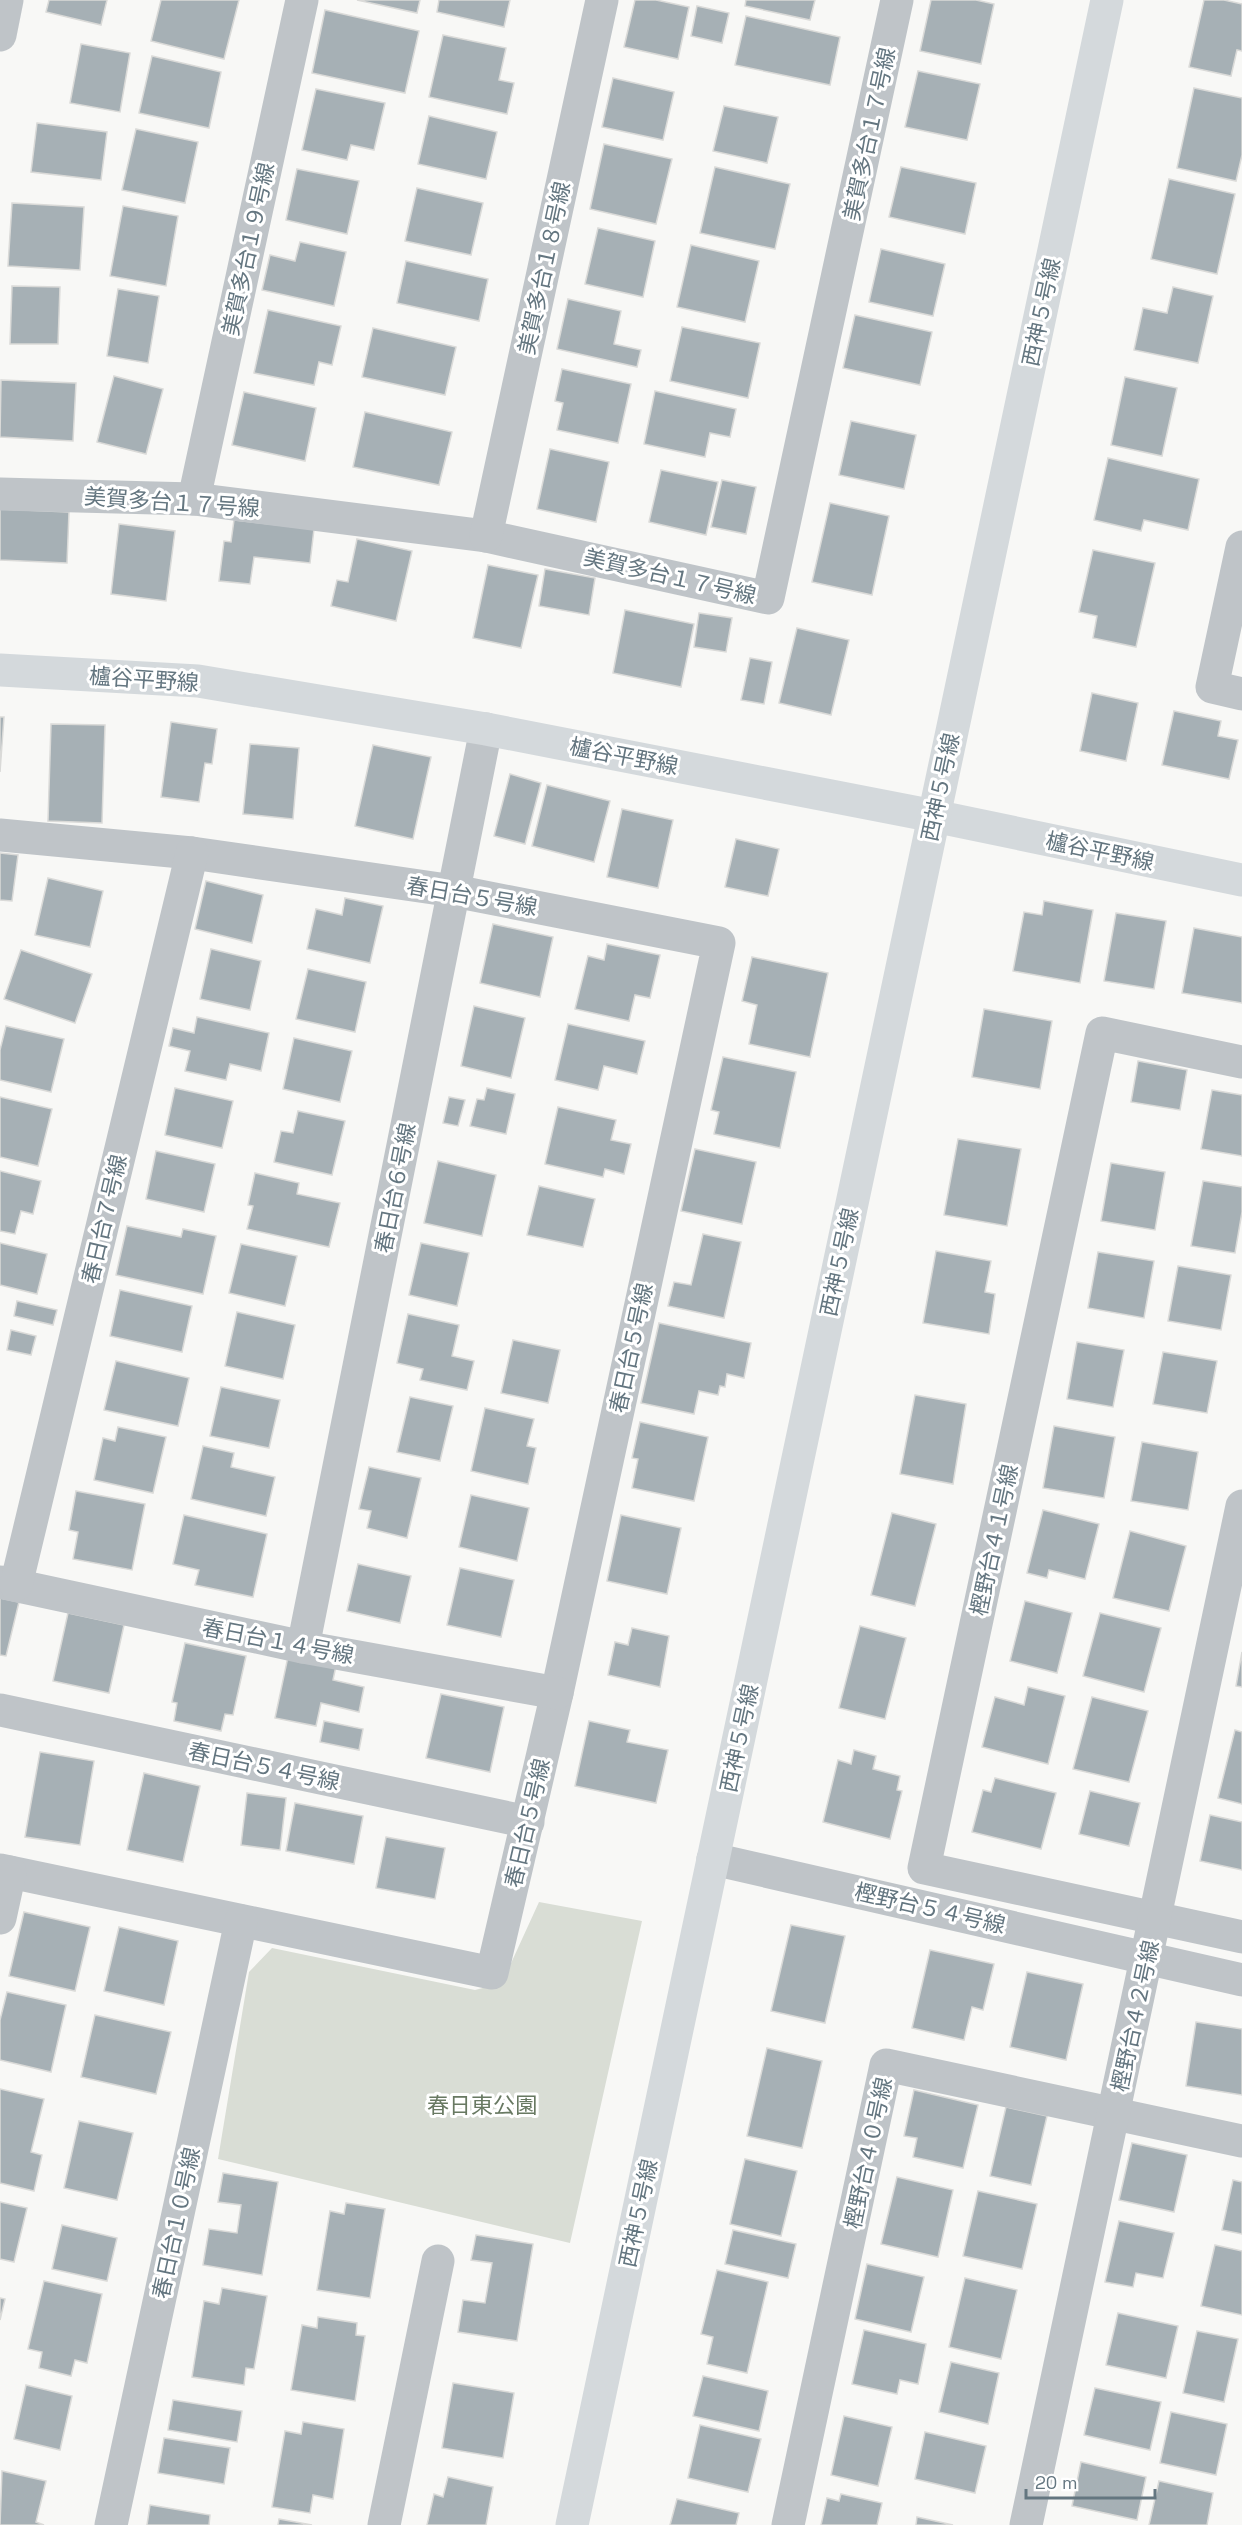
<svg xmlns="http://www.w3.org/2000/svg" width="1242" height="2525" viewBox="0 0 1242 2525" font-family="'Space Grotesk','Noto Sans JP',sans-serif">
<rect width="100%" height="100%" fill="#f8f8f6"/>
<path fill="#d9ddd5" d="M539 1902 642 1921 570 2243 218 2159 249 1972 272 1948 475 1990 502 1983Z"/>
<g fill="#a6b0b5" stroke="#dadad8" stroke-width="1.5">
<path d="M49 0H107L101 25 46 12Z"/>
<path d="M161 0H239L224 59 151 41Z"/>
<path d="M357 0H420L417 13Z"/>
<path d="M439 0H510L504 27 437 12Z"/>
<path d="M635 0H656L689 7 678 59 624 47Z"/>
<path d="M746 0H815L810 20 745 6Z"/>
<path d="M931 0H976L994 4 981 64 920 51Z"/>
<path d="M1204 0H1224L1242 4V51L1237 50 1231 76 1189 67Z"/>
<path d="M697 6 729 13 722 43 691 36Z"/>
<path d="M325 10 419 31 405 93 312 73Z"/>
<path d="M746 16 840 37 830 85 735 65Z"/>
<path d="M443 35 506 48 499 80 514 83 507 114 429 97Z"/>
<path d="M81 44 130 53 120 112 70 103Z"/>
<path d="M152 56 221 72 209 128 139 113Z"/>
<path d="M918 71 980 84 967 140 905 127Z"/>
<path d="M613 78 674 92 663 140 602 127Z"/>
<path d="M1194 88 1242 98V155L1236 181 1177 168Z"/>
<path d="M316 89 385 103 374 150 351 145 347 160 302 150Z"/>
<path d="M724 106 778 117 767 163 713 151Z"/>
<path d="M429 116 497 132 486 179 418 164Z"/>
<path d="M37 123 107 132 101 180 31 172Z"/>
<path d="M136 129 198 142 185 203 122 190Z"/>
<path d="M604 144 672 159 656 224 590 209Z"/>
<path d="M715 167 790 184 775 249 700 233Z"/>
<path d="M901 167 976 183 965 234 889 217Z"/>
<path d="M297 169 359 181 347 234 286 220Z"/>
<path d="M1169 179 1235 194 1217 274 1151 259Z"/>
<path d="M417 188 483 203 471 255 405 241Z"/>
<path d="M12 203 84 207 80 270 8 266Z"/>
<path d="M123 206 178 216 166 286 110 276Z"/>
<path d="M598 228 655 241 643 297 585 284Z"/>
<path d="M300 242 346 252 334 306 262 290 270 255 295 261Z"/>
<path d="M691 245 759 261 745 322 677 307Z"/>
<path d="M881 249 945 264 933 316 869 302Z"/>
<path d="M406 261 488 279 479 321 397 303Z"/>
<path d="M12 286 60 287 58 344H10Z"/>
<path d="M1173 287 1213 296 1198 363 1134 350 1143 308 1167 313Z"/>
<path d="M118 289 159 296 148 363 107 356Z"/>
<path d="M568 299 621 311 614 344 641 350 637 367 557 349Z"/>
<path d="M268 310 341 326 332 365 319 362 314 385 254 373Z"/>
<path d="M855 315 932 332 920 385 843 368Z"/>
<path d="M682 327 760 343 748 398 670 381Z"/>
<path d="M373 328 456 347 445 395 362 377Z"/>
<path d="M562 369 631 384 618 443 557 430 563 403 555 401Z"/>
<path d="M114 376 163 389 146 454 97 442Z"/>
<path d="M1125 377 1177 388 1162 456 1111 445Z"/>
<path d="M1 380 76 383 73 441 0 437Z"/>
<path d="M655 391 736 409 730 437 710 433 705 457 644 444Z"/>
<path d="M244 392 316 408 305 461 232 445Z"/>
<path d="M365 412 452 432 439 485 353 467Z"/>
<path d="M851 421 916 435 904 489 839 475Z"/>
<path d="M550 449 609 462 596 522 537 509Z"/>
<path d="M1108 458 1199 479 1188 530 1144 520 1141 531 1094 520Z"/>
<path d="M661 470 718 482 706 535 649 522Z"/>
<path d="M722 480 756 487 746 534 711 527Z"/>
<path d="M830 503 889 516 872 595 812 582Z"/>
<path d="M0 509 69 512 67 563 0 560Z"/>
<path d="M234 520 314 529 310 563 254 557 250 584 219 581 224 541 231 542Z"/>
<path d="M119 524 175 531 166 601 111 594Z"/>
<path d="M357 539 412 551 396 621 331 606 337 580 348 582Z"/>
<path d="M1093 550 1155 563 1136 647 1093 638 1097 616 1079 612Z"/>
<path d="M488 565 538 575 521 648 473 638Z"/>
<path d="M545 569 595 578 589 615 539 606Z"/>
<path d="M625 610 694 624 681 687 613 673Z"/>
<path d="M699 613 732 618 726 652 694 647Z"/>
<path d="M797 628 849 640 831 715 779 703Z"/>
<path d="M750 658 772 662 764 704 741 700Z"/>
<path d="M1092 693 1138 703 1126 761 1080 751Z"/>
<path d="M1174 711 1221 721 1218 736 1238 740 1229 779 1162 765Z"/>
<path d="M0 717H4L0 772Z"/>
<path d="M171 722 217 729 212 764 205 763 199 802 161 797Z"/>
<path d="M51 724 105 725 102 823 48 821Z"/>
<path d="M250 744 299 748 293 819 243 814Z"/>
<path d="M373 745 431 757 413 839 355 826Z"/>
<path d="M510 774 541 783 525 844 494 836Z"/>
<path d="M547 785 610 801 594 862 532 846Z"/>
<path d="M622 809 673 820 658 888 607 877Z"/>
<path d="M736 839 779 849 768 896 725 887Z"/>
<path d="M0 853 18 855 12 901 0 900Z"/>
<path d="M48 878 103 891 90 947 35 935Z"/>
<path d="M206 881 263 895 252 943 195 929Z"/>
<path d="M345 898 383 906 370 963 307 949 316 909 342 915Z"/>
<path d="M1044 901 1093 910 1080 983 1013 971 1024 912 1042 915Z"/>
<path d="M1116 913 1166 921 1154 989 1104 981Z"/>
<path d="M493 924 553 937 540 997 480 983Z"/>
<path d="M1194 928 1242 937V1003L1182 993Z"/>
<path d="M607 944 660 955 650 998 635 995 629 1021 575 1009 588 956 604 960Z"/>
<path d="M211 949 261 961 250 1010 200 999Z"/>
<path d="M21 950 92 974 75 1023 4 999Z"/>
<path d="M752 957 828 973 810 1057 749 1044 757 1005 742 1001Z"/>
<path d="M308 969 366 982 355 1032 296 1019Z"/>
<path d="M474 1006 525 1018 511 1078 461 1066Z"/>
<path d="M984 1009 1052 1021 1040 1089 972 1077Z"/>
<path d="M197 1017 269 1033 261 1071 230 1064 226 1080 185 1071 190 1051 169 1046 173 1028 194 1033Z"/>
<path d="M568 1024 645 1041 637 1074 604 1066 598 1090 555 1080Z"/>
<path d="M6 1026 64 1039 51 1092 0 1080V1050Z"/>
<path d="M294 1038 352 1051 340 1102 283 1089Z"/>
<path d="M723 1057 796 1072 780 1148 714 1134 719 1112 711 1110Z"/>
<path d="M1138 1061 1187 1070 1180 1110 1131 1102Z"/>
<path d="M175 1088 233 1101 222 1148 165 1135Z"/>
<path d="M487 1088 515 1094 506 1134 470 1126 477 1099 484 1100Z"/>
<path d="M1212 1090 1242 1095V1156L1201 1149Z"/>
<path d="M0 1097 52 1109 38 1166 0 1157Z"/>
<path d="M449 1097 465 1100 458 1126 443 1123Z"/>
<path d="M558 1107 616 1120 611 1140 631 1144 624 1174 605 1169 603 1177 545 1164Z"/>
<path d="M298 1111 345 1121 332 1175 274 1162 281 1131 293 1133Z"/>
<path d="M958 1139 1021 1149 1007 1226 944 1215Z"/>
<path d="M695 1149 756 1162 742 1224 681 1211Z"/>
<path d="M156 1151 215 1164 204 1212 146 1199Z"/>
<path d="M438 1161 496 1175 482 1236 424 1223Z"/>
<path d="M1111 1163 1165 1172 1155 1230 1101 1221Z"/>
<path d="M0 1171 41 1181 33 1214 21 1211 15 1234 0 1231Z"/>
<path d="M255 1173 299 1183 297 1194 340 1203 329 1247 247 1229 253 1206 248 1205Z"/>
<path d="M1203 1181 1242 1187V1212L1235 1253 1191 1246Z"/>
<path d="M539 1186 595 1199 583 1247 527 1235Z"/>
<path d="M127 1226 181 1237 183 1229 216 1236 203 1294 116 1275Z"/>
<path d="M703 1234 741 1242 724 1318 668 1306 674 1282 691 1285Z"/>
<path d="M0 1243 47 1254 37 1294 0 1285Z"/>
<path d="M421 1243 469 1253 457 1306 409 1295Z"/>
<path d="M241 1244 297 1256 285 1306 229 1293Z"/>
<path d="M936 1251 991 1261 985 1292 995 1294 989 1334 923 1323Z"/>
<path d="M1098 1252 1154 1261 1144 1318 1088 1308Z"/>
<path d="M1178 1266 1231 1275 1221 1330 1168 1321Z"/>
<path d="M120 1290 192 1306 182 1352 110 1336Z"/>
<path d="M17 1301 57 1310 53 1325 14 1316Z"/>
<path d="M237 1312 295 1325 283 1379 225 1366Z"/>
<path d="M408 1314 459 1325 452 1356 474 1361 467 1390 420 1380 423 1369 397 1363Z"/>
<path d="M659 1323 751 1343 744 1378 727 1374 725 1387 720 1386 718 1395 699 1391 694 1414 641 1403Z"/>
<path d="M11 1330 36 1336 31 1355 7 1350Z"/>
<path d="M513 1340 560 1350 548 1403 501 1393Z"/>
<path d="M1077 1342 1124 1350 1113 1407 1067 1399Z"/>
<path d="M1163 1352 1217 1361 1207 1413 1153 1404Z"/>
<path d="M116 1361 189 1378 178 1426 104 1410Z"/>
<path d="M221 1387 280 1400 269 1448 210 1436Z"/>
<path d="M915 1395 966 1404 953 1484 900 1474Z"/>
<path d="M410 1397 453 1406 440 1461 397 1452Z"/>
<path d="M485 1408 534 1419 527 1446 536 1448 528 1484 471 1471Z"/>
<path d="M640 1422 708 1437 694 1501 632 1488 638 1459 632 1458Z"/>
<path d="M1054 1426 1115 1437 1104 1498 1043 1488Z"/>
<path d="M118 1427 166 1437 153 1493 94 1480 103 1438 115 1441Z"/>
<path d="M1142 1442 1198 1452 1188 1510 1131 1501Z"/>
<path d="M203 1446 234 1453 231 1467 275 1477 266 1516 191 1499Z"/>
<path d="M369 1467 421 1478 407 1538 367 1528 371 1511 359 1509Z"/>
<path d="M76 1491 145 1504 132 1570 73 1559 78 1532 69 1530Z"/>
<path d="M471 1495 529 1508 517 1561 459 1547Z"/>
<path d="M1043 1510 1099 1524 1085 1579 1049 1570 1047 1578 1027 1573Z"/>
<path d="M892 1513 936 1524 915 1606 871 1595Z"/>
<path d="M184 1515 267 1534 253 1597 195 1585 199 1570 173 1564Z"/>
<path d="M621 1515 681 1528 667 1594 607 1581Z"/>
<path d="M1130 1531 1186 1546 1169 1611 1113 1598Z"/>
<path d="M358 1564 411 1576 400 1623 347 1611Z"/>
<path d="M460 1568 514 1580 501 1637 447 1625Z"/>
<path d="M0 1598 19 1602 6 1656 0 1655Z"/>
<path d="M1025 1601 1072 1613 1057 1673 1010 1661Z"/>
<path d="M68 1613 124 1625 109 1693 53 1681Z"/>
<path d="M1100 1613 1161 1628 1144 1692 1083 1676Z"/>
<path d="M860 1626 906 1638 885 1719 839 1708Z"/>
<path d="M632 1628 669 1636 660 1687 608 1675 615 1642 628 1645Z"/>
<path d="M185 1643 246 1656 233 1715 225 1714 221 1731 174 1721 177 1703 172 1702Z"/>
<path d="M289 1652 337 1661 333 1680 364 1687 359 1712 321 1703 316 1726 275 1718Z"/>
<path d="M1242 1652V1687L1236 1686Z"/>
<path d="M1028 1687 1065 1696 1048 1764 982 1747 995 1697 1024 1705Z"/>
<path d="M441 1694 504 1707 490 1772 426 1758Z"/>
<path d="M1092 1697 1148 1711 1129 1782 1073 1769Z"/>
<path d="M324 1721 363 1729 359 1750 320 1742Z"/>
<path d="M589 1721 630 1730 627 1742 668 1750 656 1803 575 1786Z"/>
<path d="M1235 1730 1242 1732V1804L1218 1798Z"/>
<path d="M854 1750 876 1756 873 1769 900 1776 897 1790 902 1791 890 1839 823 1822 838 1760 851 1764Z"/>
<path d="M40 1752 94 1761 80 1845 25 1837Z"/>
<path d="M144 1773 200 1786 183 1862 127 1850Z"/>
<path d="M995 1778 1056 1793 1041 1849 972 1832 983 1790 991 1792Z"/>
<path d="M1090 1791 1140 1803 1129 1846 1079 1834Z"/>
<path d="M247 1793 286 1798 280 1850 241 1845Z"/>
<path d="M295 1803 363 1816 354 1864 286 1851Z"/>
<path d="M1210 1815 1242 1822V1870L1200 1861Z"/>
<path d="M386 1837 445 1848 435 1899 376 1888Z"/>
<path d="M24 1912 90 1927 75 1991 9 1976Z"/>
<path d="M791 1925 845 1936 825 2023 771 2011Z"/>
<path d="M119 1927 178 1941 164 2005 104 1991Z"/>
<path d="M930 1950 994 1964 983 2010 972 2007 964 2040 912 2028Z"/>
<path d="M1027 1972 1083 1984 1066 2060 1010 2047Z"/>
<path d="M7 1992 66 2005 51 2072 0 2060V2020Z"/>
<path d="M95 2015 171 2032 156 2094 81 2077Z"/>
<path d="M1196 2022 1242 2029V2095L1186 2086Z"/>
<path d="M767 2048 822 2061 802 2148 747 2136Z"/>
<path d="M0 2089 44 2099 31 2152 42 2155 34 2191 0 2183Z"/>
<path d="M914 2090 978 2105 963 2168 913 2157 917 2138 904 2136Z"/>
<path d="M1006 2107 1047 2116 1031 2185 990 2176Z"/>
<path d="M79 2121 133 2133 117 2200 64 2188Z"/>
<path d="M1132 2143 1187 2155 1174 2212 1119 2200Z"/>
<path d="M745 2159 797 2171 781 2236 730 2224Z"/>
<path d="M223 2173 278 2182 262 2275 203 2265 209 2229 237 2233 241 2205 218 2202Z"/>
<path d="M897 2177 953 2190 938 2257 881 2244Z"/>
<path d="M1233 2180 1242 2182V2234L1222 2230Z"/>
<path d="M978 2191 1037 2204 1022 2269 963 2256Z"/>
<path d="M0 2202 27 2208 14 2262 0 2259Z"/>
<path d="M346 2203 385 2209 370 2298 317 2290 330 2211 344 2214Z"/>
<path d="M1119 2221 1174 2233 1163 2278 1136 2273 1133 2287 1105 2282Z"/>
<path d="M62 2225 117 2238 107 2281 52 2269Z"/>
<path d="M733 2230 796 2244 788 2278 725 2264Z"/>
<path d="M476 2235 533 2244 517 2341 458 2332 463 2300 485 2303 492 2263 471 2260Z"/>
<path d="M1215 2245 1242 2251V2315L1201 2306Z"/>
<path d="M867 2264 924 2277 911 2332 855 2319Z"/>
<path d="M717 2270 768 2282 747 2373 707 2364 713 2337 701 2334Z"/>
<path d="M965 2278 1017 2290 1001 2359 949 2347Z"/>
<path d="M44 2281 102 2294 87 2363 75 2360 71 2376 39 2368 42 2352 28 2349Z"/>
<path d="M222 2288 267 2296 254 2369 246 2368 244 2385 192 2377 204 2301 219 2304Z"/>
<path d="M0 2298 5 2299 0 2320Z"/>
<path d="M1118 2313 1178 2326 1166 2378 1106 2365Z"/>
<path d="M318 2317 357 2323 356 2335 365 2336 355 2401 291 2390 302 2325 317 2328Z"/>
<path d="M864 2330 926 2344 918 2384 900 2380 897 2394 852 2384Z"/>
<path d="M1197 2331 1238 2339 1224 2402 1183 2393Z"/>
<path d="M951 2362 999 2373 988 2424 939 2412Z"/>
<path d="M703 2376 768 2391 759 2431 693 2416Z"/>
<path d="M453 2383 514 2393 503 2458 442 2448Z"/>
<path d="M26 2385 72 2396 60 2450 14 2439Z"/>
<path d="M1095 2388 1161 2402 1150 2450 1084 2435Z"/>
<path d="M173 2400 242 2411 237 2442 168 2430Z"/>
<path d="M1171 2412 1227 2424 1216 2475 1160 2463Z"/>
<path d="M844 2416 892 2427 878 2486 831 2475Z"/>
<path d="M303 2422 344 2429 333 2499 313 2495 310 2513 272 2507 285 2431 301 2434Z"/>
<path d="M700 2425 761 2439 748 2492 688 2478Z"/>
<path d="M925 2432 986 2446 975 2493 915 2479Z"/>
<path d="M164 2438 230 2448 224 2484 158 2473Z"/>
<path d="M1081 2462 1146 2477 1137 2520 1072 2506Z"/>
<path d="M2 2471 46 2481 36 2522 44 2525H0Z"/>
<path d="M448 2477 493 2487 486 2525H427L434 2494 443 2497Z"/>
<path d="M1159 2481 1213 2493 1207 2525H1149Z"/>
<path d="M841 2494 882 2503 877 2525H821L827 2498 839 2501Z"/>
<path d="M677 2499 739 2513 736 2525H670Z"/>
<path d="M150 2505 210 2515 209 2525H147Z"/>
<path d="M917 2517 953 2525H916Z"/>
<path d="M279 2519 312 2525H278Z"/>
</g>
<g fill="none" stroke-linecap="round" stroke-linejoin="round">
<g stroke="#bfc4c8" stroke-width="33">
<path d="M0 35 7 0"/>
<path d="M0 494 194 499 486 536 768 598 897 0"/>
<path d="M194 499 302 0"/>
<path d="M486 536 602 0"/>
<path d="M1242 547 1212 687 1242 694"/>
<path d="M0 835 192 853 454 891 719 943 557 1693 492 1973 0 1870"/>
<path d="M1242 1062 1102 1033 924 1868 1242 1937"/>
<path d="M0 1582 303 1647 557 1693"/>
<path d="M16 1585 192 853"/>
<path d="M303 1647 486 729"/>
<path d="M0 1710 528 1822"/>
<path d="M713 1859 1242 1980"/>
<path d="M0 1918 10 1872"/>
<path d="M111 2525 241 1921"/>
<path d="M384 2525 438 2261"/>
<path d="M788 2525 886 2065 1242 2141"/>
<path d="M1026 2525 1242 1506"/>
</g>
<g stroke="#d4d9dc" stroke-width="33">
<path d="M0 670 198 681 486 729 934 816 1242 880"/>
<path d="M572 2525 1107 0"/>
</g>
</g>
<g text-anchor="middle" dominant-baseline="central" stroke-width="6" stroke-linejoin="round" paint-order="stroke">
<g font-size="22" fill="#647680" stroke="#fff">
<text transform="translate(869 134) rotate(-78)">美賀多台１７号線</text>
<text transform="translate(248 249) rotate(-78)">美賀多台１９号線</text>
<text transform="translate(544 268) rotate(-78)">美賀多台１８号線</text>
<text transform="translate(1041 312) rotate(-78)">西神５号線</text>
<text transform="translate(172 502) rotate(4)">美賀多台１７号線</text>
<text transform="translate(670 576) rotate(13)">美賀多台１７号線</text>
<text transform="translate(144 679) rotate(4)">櫨谷平野線</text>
<text transform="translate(624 756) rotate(11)">櫨谷平野線</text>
<text transform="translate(940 787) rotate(-78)">西神５号線</text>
<text transform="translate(1100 851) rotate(12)">櫨谷平野線</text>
<text transform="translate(472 896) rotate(10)">春日台５号線</text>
<text transform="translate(395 1188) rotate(-79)">春日台６号線</text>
<text transform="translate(104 1219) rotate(-77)">春日台７号線</text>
<text transform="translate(839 1262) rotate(-78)">西神５号線</text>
<text transform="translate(631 1348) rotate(-78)">春日台５号線</text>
<text transform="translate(994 1540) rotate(-78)">樫野台４１号線</text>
<text transform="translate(278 1641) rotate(11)">春日台１４号線</text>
<text transform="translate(739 1738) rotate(-78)">西神５号線</text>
<text transform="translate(264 1766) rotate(12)">春日台５４号線</text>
<text transform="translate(527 1823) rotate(-77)">春日台５号線</text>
<text transform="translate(930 1908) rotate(13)">樫野台５４号線</text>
<text transform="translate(1135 2016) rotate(-78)">樫野台４２号線</text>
<text transform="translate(868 2153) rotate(-78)">樫野台４０号線</text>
<text transform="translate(638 2213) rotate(-78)">西神５号線</text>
<text transform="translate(176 2223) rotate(-78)">春日台１０号線</text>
</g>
<g font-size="22" fill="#687962" stroke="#fff">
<text x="482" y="2105">春日東公園</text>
</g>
</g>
<path d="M1026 2489v9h129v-9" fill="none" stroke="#647680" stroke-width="3"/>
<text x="1035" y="2489" font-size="18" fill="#647680" stroke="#ffffff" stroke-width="4.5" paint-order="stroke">20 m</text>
</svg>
